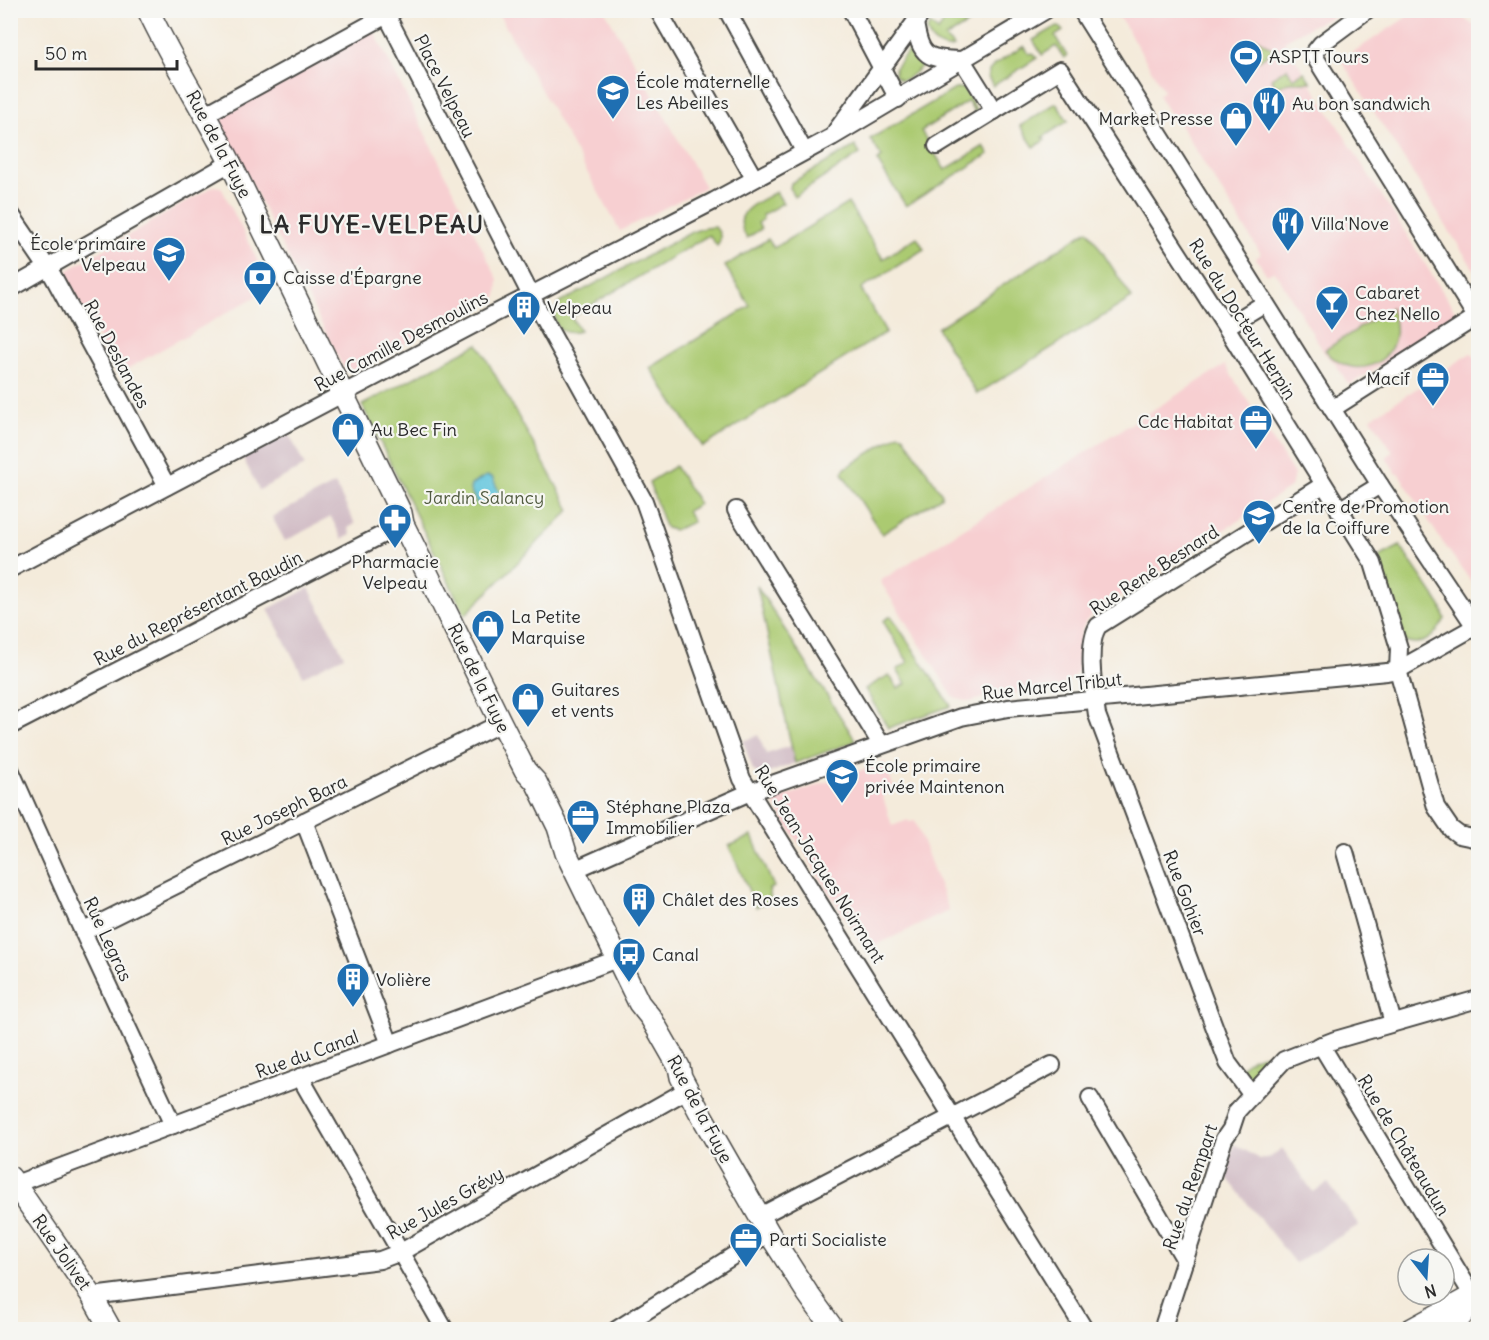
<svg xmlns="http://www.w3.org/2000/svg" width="1489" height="1340" viewBox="0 0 1489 1340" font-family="Delius,sans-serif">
<rect width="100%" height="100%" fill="#f6f6f2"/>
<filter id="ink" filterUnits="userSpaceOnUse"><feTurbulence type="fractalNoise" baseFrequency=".0167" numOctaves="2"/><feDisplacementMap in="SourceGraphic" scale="12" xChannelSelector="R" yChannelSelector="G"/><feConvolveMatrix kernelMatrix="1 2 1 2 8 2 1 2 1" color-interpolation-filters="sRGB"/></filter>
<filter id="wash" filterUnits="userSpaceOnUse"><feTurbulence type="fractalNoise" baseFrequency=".008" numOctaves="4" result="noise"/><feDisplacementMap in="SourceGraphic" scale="24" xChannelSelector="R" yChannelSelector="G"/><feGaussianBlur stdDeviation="1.35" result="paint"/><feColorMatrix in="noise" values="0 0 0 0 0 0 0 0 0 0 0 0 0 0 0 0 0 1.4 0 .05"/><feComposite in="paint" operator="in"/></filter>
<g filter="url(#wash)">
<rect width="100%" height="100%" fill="#f4ebdb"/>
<g fill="#f7cfd1">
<path d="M497 11H605L705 187 620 231Z"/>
<path d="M1113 11H1347L1313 25 1284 41 1458 316 1349 385 1334 362 1325 354 1275 271 1267 275 1256 258 1261 254 1177 120 1174 121 1158 95 1164 91 1121 19 1118 18Z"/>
<path d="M1416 11H1452L1478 28V276L1341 60Z"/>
<path d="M370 32 375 33 498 280 497 296 354 370 343 367 221 123 223 115Z"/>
<path d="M214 186 221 187 271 288 118 374 66 277 68 270Z"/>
<path d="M1471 353 1478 364V591L1441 540 1399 474H1397L1386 457 1393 452 1371 418Z"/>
<path d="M1225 365 1294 474 1291 487 1092 614 1085 622 1081 633 1078 670 1073 677 1060 688 989 696 970 702 954 698 880 581Z"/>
<path d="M885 762 894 789 882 794 892 826 908 820 909 822 915 821 949 911 865 950 803 850 810 845 808 838 799 844 775 805 778 799Z"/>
</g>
<g fill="#d2bdc6">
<path d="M288 432 305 466 259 490 242 456Z"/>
<path d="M335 484 355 524 348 528 351 535 342 539 331 517 285 541 272 517Z"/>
<path d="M309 588 344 656 303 676 268 609Z"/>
<path d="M758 735 766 754 791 746 795 763 761 776 753 770 743 741Z"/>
<path d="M1234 1144 1260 1159 1271 1157 1282 1148 1313 1192 1328 1183 1359 1225 1295 1263 1224 1174Z"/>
</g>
<g fill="#abca71" stroke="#6b7a4e" stroke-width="1.5">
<path d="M985 10 987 12 945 38 954 47C941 51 930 42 927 30L930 24 938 31 953 11Z"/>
<path d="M1059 27 1063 31 1055 36 1067 56 1064 58 1056 46 1042 55 1033 40 1054 28Z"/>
<path d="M1255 37 1274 50 1255 63 1246 49Z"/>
<path d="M1024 46 1029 54 1033 53 1037 58 993 86 988 77 989 71 994 65Z"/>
<path d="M908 51 922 66 907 79 900 80 895 75V68Z"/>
<path d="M1287 68 1293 78 1304 72 1311 82H1288L1277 88 1271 78Z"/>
<path d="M962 88 965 90 978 113 976 114 968 101 921 131 945 170 984 146 989 154 906 206 877 161 882 157 870 139 955 89Z"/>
<path d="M1056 103 1068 121 1043 137 1045 140 1034 147 1020 126Z"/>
<path d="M855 146 860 154 794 197 790 189 791 183Z"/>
<path d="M776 192 783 203 762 215 763 219 758 223 761 229 747 238C729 211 757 203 776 192Z"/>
<path d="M848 203 883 259 917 237 924 249 861 289 886 332 703 447 650 368 750 306 725 266 768 239 774 248Z"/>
<path d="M715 227C721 234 722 238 717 246L709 235 571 317 580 331C558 337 549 322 559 303L692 232 704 228Z"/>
<path d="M1088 230 1132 298 977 394 937 328Z"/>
<path d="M1390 308C1413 355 1358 390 1325 350Z"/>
<path d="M478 344 570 510 465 615 362 405Z"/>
<path d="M899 434 903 435 942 494 941 497 882 534 842 473 844 469Z"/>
<path d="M675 466 699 504 687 511 693 522 674 530 666 528 664 524 649 482Z"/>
<path d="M1400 546 1441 606 1445 619C1435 637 1422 649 1402 640L1379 557Z"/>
<path d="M757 586 847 727 856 741 795 763Z"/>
<path d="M891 616 951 706 888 728 865 689 889 675 898 688 906 684 897 670 908 662 883 621Z"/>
<path d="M752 836 774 887 769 889 771 900 756 907 729 846Z"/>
<path d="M1279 1051 1280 1057 1256 1080 1251 1081 1239 1071C1246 1056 1265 1055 1279 1051Z"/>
</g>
<path fill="#60c5dd" stroke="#467884" stroke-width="1.5" d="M486 476 492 477 500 494 498 498 483 506 478 505 470 490 471 485Z"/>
</g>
<g filter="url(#ink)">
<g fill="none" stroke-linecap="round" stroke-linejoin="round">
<defs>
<g id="minor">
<path d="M384 10 539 311 644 501 742 779 1085 1330"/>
<path d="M658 10 754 178"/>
<path d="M727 10 804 151"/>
<path d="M851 10 898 99"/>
<path d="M1081 10 1380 485 1478 631"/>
<path d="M1367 10 1321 44 1313 54 1478 320"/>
<path d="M915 22C920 58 928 59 962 60L994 111"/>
<path d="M206 114 394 11"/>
<path d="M836 131 924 10"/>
<path d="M937 146 1060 70 1226 327 1373 563 1399 648 1398 670 1436 807 1451 829 1459 835 1478 839"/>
<path d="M10 213 53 276 167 486"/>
<path d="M10 289 230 163"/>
<path d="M1226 327 1265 303"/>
<path d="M1332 409 1476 317"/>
<path d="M736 510 881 744"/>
<path d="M1339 510 1380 485"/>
<path d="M10 569 494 314 714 201 832 137 1046 10"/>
<path d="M10 726 403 524"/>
<path d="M10 769 78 921 173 1125"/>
<path d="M304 821 390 1044"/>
<path d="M1345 852 1393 1023"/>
<path d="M574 870 750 792 961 717 1008 708 1387 672 1398 670 1478 625"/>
<path d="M84 931 501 723"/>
<path d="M1321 1045 1473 1296"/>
<path d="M300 1077 445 1330"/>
<path d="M1251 1094 1228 1063 1097 715C1094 692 1086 645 1098 626L1323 485"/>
<path d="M1090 1098 1185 1260"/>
<path d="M10 1186 617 959"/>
<path d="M760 1216 1052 1065"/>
<path d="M92 1296 380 1260 401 1252 687 1090"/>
<path d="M616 1330 769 1233"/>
<path d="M1162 1330 1224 1139 1231 1129 1237 1111 1284 1060 1335 1040 1478 999"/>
</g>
<g id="tertiary">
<path d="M148 10C173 63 204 111 230 162 288 279 344 397 401 513L403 524 501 723 525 770 536 782 558 827 566 853 639 1003 651 1018 679 1067 681 1077 699 1111 769 1233 808 1294 834 1330"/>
<path d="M10 1177 92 1296 111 1330"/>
<path d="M1410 1330 1472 1296"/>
</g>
<path id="primary" d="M1448 1330 1473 1296 1478 1293"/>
</defs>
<use href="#minor" stroke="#494845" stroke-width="20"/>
<use href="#tertiary" stroke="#494845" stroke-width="24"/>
<use href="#primary" stroke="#494845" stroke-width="28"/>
<use href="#minor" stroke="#fff" stroke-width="16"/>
<use href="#tertiary" stroke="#fff" stroke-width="21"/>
<use href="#primary" stroke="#fff" stroke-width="26"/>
</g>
</g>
<defs>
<symbol id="stadium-pin" viewBox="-11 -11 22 30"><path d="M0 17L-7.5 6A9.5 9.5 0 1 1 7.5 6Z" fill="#1f6fb2" stroke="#f6f6f2"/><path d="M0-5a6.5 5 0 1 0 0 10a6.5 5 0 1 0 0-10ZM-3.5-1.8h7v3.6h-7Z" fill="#fff"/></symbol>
<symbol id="school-pin" viewBox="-11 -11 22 30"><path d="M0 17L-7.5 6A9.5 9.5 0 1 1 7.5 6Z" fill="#1f6fb2" stroke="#f6f6f2"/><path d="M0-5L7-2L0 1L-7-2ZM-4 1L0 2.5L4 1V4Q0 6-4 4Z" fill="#fff"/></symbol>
<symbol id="restaurant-pin" viewBox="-11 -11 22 30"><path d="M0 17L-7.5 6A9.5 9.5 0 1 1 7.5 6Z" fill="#1f6fb2" stroke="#f6f6f2"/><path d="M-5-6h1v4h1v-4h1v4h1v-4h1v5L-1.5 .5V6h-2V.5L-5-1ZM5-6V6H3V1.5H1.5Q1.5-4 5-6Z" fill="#fff"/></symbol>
<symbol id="shop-pin" viewBox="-11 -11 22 30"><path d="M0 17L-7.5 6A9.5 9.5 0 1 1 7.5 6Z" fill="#1f6fb2" stroke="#f6f6f2"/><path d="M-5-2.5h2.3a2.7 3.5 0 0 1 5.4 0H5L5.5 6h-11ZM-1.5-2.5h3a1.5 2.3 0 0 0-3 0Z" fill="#fff"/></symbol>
<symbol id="bank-pin" viewBox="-11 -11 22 30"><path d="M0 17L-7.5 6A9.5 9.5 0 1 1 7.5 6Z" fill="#1f6fb2" stroke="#f6f6f2"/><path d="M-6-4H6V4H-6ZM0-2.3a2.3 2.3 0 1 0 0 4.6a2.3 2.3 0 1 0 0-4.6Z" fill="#fff"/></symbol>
<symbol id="bar-pin" viewBox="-11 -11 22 30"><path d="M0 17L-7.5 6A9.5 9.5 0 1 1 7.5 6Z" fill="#1f6fb2" stroke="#f6f6f2"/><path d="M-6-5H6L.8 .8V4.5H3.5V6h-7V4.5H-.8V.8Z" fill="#fff"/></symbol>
<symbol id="building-pin" viewBox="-11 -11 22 30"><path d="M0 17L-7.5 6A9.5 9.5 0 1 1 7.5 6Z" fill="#1f6fb2" stroke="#f6f6f2"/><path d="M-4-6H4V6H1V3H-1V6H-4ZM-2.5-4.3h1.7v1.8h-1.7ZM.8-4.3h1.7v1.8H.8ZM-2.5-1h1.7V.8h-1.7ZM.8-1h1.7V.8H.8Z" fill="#fff"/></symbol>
<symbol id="office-pin" viewBox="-11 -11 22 30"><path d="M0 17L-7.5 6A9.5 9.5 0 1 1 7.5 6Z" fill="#1f6fb2" stroke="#f6f6f2"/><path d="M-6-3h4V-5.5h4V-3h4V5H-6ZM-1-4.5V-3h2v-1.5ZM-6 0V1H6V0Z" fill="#fff"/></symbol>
<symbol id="pharmacy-pin" viewBox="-11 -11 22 30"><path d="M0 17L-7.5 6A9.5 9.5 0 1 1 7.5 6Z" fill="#1f6fb2" stroke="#f6f6f2"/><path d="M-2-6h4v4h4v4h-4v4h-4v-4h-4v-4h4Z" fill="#fff"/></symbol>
<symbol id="bus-pin" viewBox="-11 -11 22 30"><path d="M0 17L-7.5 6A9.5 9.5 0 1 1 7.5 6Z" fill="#1f6fb2" stroke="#f6f6f2"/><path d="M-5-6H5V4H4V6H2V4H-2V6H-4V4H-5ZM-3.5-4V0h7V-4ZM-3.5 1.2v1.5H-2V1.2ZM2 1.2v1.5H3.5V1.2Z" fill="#fff"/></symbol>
</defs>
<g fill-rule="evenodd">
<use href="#stadium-pin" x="1227" y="37" width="38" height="52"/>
<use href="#school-pin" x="594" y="72" width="38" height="52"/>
<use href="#restaurant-pin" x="1250" y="84" width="38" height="52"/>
<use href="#shop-pin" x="1217" y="99" width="38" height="52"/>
<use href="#restaurant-pin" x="1269" y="204" width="38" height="52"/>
<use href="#school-pin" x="150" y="234" width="38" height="52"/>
<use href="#bank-pin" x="241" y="258" width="38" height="52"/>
<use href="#bar-pin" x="1313" y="283" width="38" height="52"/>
<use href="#building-pin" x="505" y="288" width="38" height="52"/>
<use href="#office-pin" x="1414" y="359" width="38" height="52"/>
<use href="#office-pin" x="1237" y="402" width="38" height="52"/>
<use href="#shop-pin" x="329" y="410" width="38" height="52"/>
<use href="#school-pin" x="1240" y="497" width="38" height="52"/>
<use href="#pharmacy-pin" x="376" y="501" width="38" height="52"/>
<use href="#shop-pin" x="469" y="607" width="38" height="52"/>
<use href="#shop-pin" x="509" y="680" width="38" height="52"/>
<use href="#school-pin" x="823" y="756" width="38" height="52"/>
<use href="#office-pin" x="564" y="797" width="38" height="52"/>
<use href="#building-pin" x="620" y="880" width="38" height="52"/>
<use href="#bus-pin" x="610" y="935" width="38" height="52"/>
<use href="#building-pin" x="334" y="960" width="38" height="52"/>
<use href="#office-pin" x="727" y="1220" width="38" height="52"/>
</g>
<g text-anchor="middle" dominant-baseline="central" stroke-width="4.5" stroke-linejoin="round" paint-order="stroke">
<g font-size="18" fill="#2b2b2b" stroke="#f6f6f2" text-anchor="start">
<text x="1269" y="56">ASPTT Tours</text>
<text x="636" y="81">École maternelle<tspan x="636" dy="21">Les Abeilles</tspan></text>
<text x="1292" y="103">Au bon sandwich</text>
<text x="1213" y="118" text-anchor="end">Market Presse</text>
<text x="1311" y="223">Villa'Nove</text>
<text x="146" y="243" text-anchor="end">École primaire<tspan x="146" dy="21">Velpeau</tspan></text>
<text x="283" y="277">Caisse d'Épargne</text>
<text x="1355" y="292">Cabaret<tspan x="1355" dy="21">Chez Nello</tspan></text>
<text x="547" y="307">Velpeau</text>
<text x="1410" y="378" text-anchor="end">Macif</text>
<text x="1233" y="421" text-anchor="end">Cdc Habitat</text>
<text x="371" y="429">Au Bec Fin</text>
<text x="1282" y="506">Centre de Promotion<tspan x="1282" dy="21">de la Coiffure</tspan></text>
<text x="395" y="561" text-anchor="middle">Pharmacie<tspan x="395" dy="21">Velpeau</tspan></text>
<text x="511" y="616">La Petite<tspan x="511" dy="21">Marquise</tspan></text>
<text x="551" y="689">Guitares<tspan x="551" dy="21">et vents</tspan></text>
<text x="865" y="765">École primaire<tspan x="865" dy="21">privée Maintenon</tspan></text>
<text x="606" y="806">Stéphane Plaza<tspan x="606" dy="21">Immobilier</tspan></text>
<text x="662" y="899">Châlet des Roses</text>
<text x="652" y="954">Canal</text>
<text x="376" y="979">Volière</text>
<text x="769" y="1239">Parti Socialiste</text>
</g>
<g font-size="18" fill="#2b2b2b" stroke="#f6f6f2">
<text transform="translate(445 86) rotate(63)">Place Velpeau</text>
<text transform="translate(219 144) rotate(62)">Rue de la Fuye</text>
<text transform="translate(1243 319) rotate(58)">Rue du Docteur Herpin</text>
<text transform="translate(401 341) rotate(-28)">Rue Camille Desmoulins</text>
<text transform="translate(117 354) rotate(62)">Rue Deslandes</text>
<text transform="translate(1154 570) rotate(-33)">Rue René Besnard</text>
<text transform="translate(198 608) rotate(-27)">Rue du Représentant Baudin</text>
<text transform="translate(479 678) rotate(64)">Rue de la Fuye</text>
<text transform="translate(1052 686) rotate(-6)">Rue Marcel Tribut</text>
<text transform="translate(284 810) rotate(-26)">Rue Joseph Bara</text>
<text transform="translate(820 864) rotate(58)">Rue Jean-Jacques Noirmant</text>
<text transform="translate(1185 893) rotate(69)">Rue Gohier</text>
<text transform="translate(108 939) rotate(65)">Rue Legras</text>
<text transform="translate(307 1054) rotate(-20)">Rue du Canal</text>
<text transform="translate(700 1109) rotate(62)">Rue de la Fuye</text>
<text transform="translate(1404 1145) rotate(59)">Rue de Châteaudun</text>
<text transform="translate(1190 1187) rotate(-71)">Rue du Rempart</text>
<text transform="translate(445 1203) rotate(-29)">Rue Jules Grévy</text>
<text transform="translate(62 1252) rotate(55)">Rue Jolivet</text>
</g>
<g font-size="18" fill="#515b40" stroke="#f6f6f2">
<text x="484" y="497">Jardin Salancy</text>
</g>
<g font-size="24" font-weight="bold" letter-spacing="1.5" fill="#2b2b2b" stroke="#f6f6f2">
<text x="372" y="224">LA FUYE-VELPEAU</text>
</g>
</g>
<rect width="1489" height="1340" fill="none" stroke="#f6f6f2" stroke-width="36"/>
<g transform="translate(1426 1277) rotate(163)"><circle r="28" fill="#f6f6f2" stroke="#a5a5a2" stroke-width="1.5"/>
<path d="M0-4.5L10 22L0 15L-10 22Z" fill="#1f6fb2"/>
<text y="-9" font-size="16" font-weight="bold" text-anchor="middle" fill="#2b2b2b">N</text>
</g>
<path d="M36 60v9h141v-9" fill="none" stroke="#2b2b2b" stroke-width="3"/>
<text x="45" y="60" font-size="18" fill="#2b2b2b" stroke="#f6f6f2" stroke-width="4.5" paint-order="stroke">50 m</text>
</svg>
